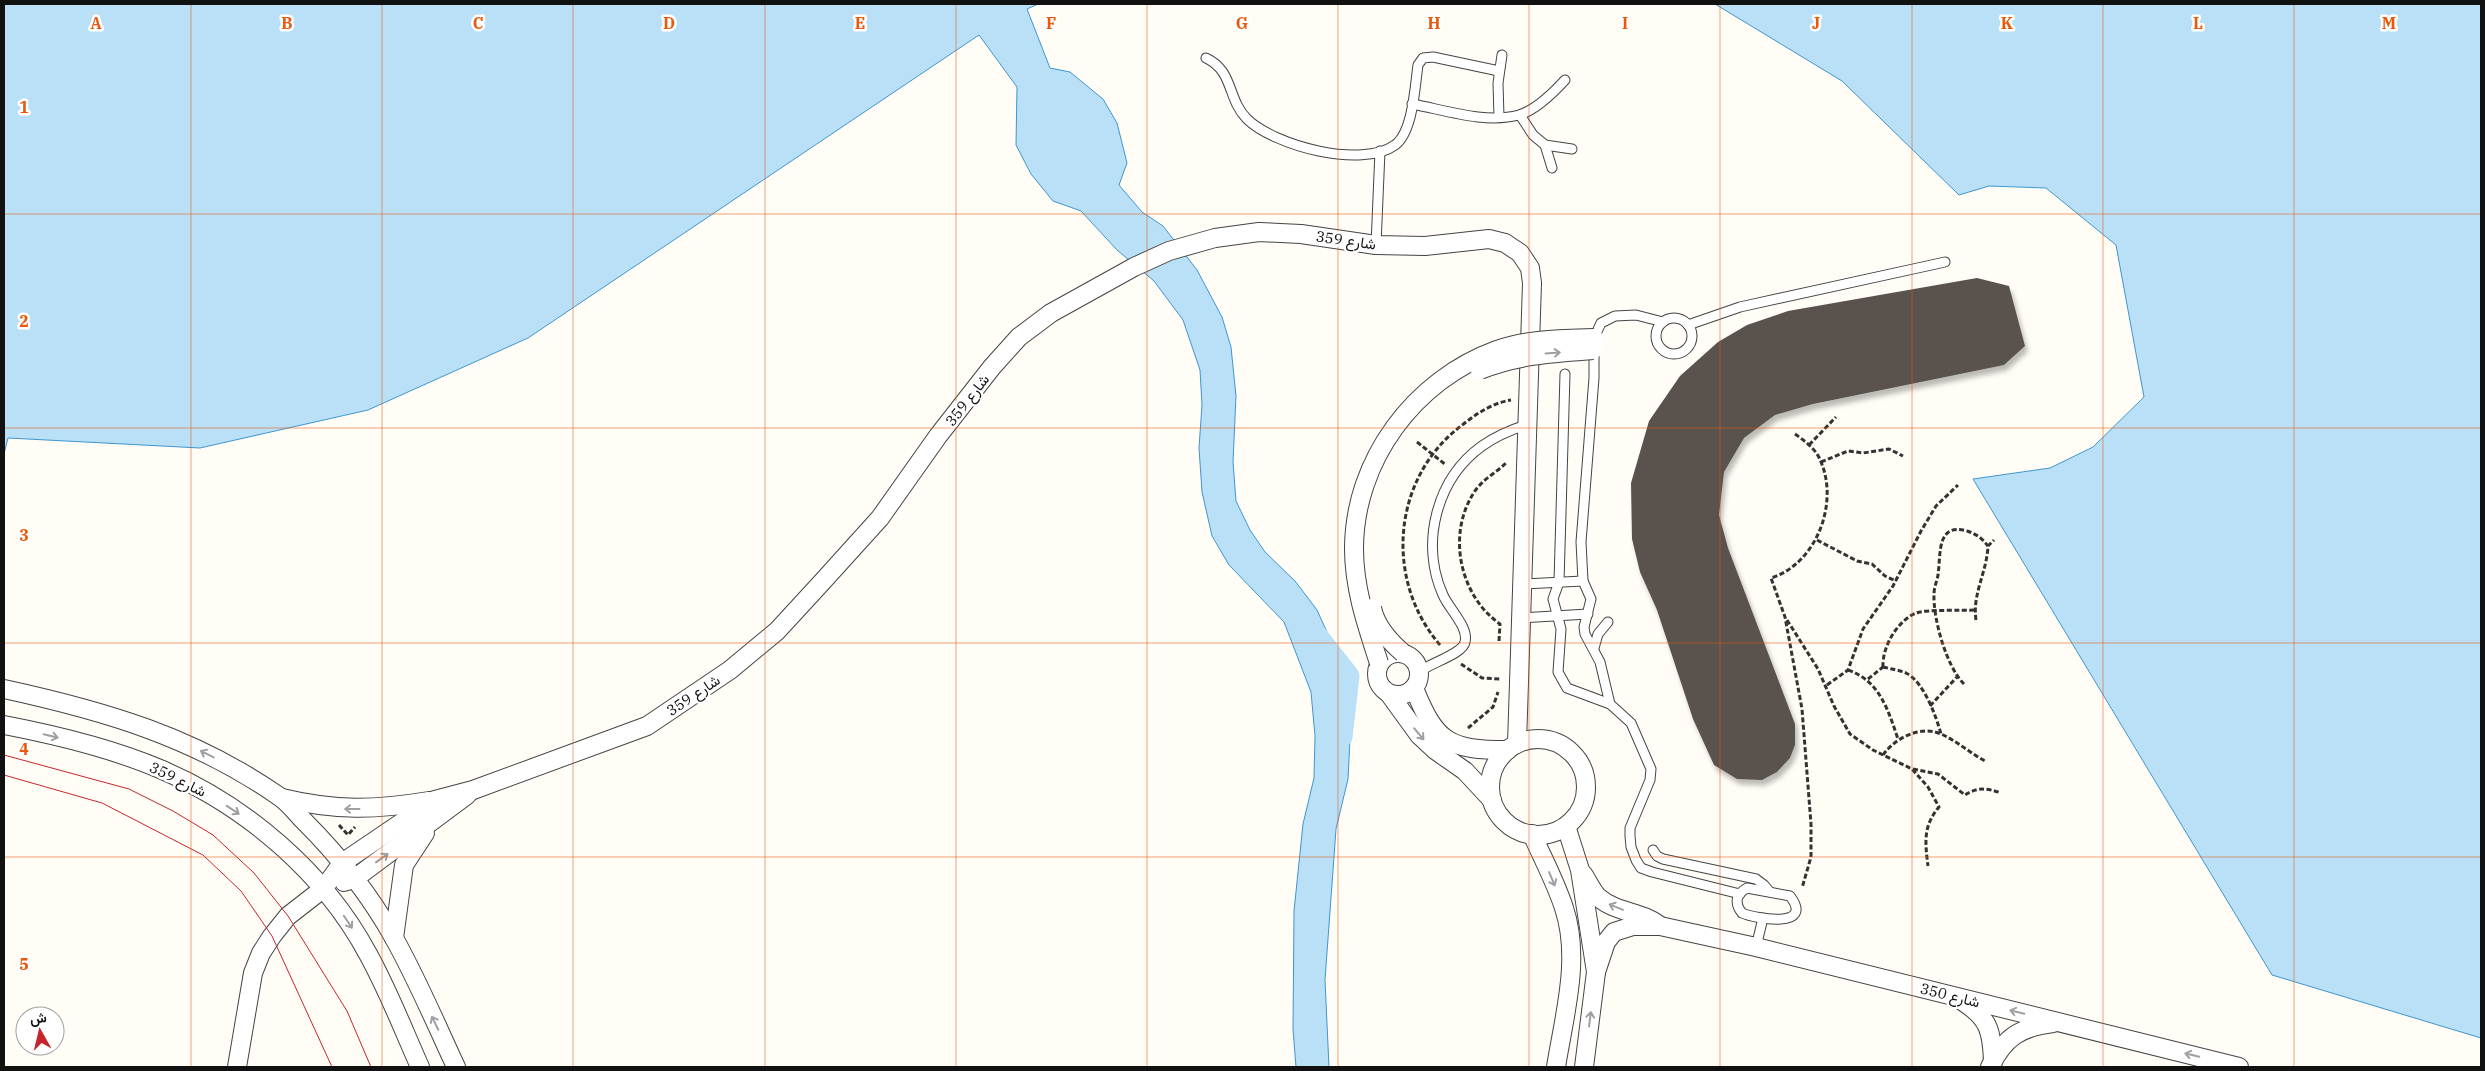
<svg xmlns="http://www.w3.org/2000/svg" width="2485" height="1071" viewBox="0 0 2485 1071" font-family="'IBM Plex Serif',Vazirmatn,serif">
<defs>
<filter id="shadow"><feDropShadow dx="3" dy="5.5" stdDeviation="2.5" flood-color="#0004"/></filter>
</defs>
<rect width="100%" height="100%" fill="#fffdf5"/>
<g fill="#b9e0f7" stroke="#3f96cf">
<path d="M4 4H1038L1027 9 1050 68 1070 72 1103 99 1117 123 1127 163 1119 185 1142 212 1163 226 1197 270 1222 317 1231 347 1236 396 1233 462 1236 501 1250 530 1265 552 1295 581 1317 610 1331 641 1350 739 1348 779 1336 829 1325 980 1329 1067H1296L1293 1029 1294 911 1303 824 1314 778 1315 736 1311 692 1284 622 1229 565 1212 536 1202 492 1199 448 1202 405 1200 370 1183 320 1154 281 1117 250 1081 211 1053 201 1031 174 1016 145 1017 87 979 35 528 338 368 410 200 448 8 438 4 454Z"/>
<path d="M1715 4H2481V1038L2272 975 1973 479 2050 468 2093 447 2144 397 2116 245 2046 188 1989 186 1959 195 1842 81Z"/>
</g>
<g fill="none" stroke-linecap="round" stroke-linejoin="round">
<path stroke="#b9e0f7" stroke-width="21" d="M1316 634 1349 676 1342 737"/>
</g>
<path fill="#5a524d" filter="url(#shadow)" d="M1977 278 2009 286 2025 346 2004 365 1813 404 1775 415 1744 438 1724 472 1719 515 1728 548 1795 724V745L1790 758 1777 772 1762 780 1737 779 1714 765 1693 719 1657 610 1640 572 1632 539 1631 483 1649 421 1680 376 1718 342 1747 325 1788 311Z"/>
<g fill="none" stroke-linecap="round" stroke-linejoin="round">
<defs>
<g id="lane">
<path d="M1206 58C1234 71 1227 99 1247 119 1275 146 1362 169 1395 145 1413 132 1415 86 1418 65L1423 58 1433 57 1499 71"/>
<path d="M1412 104C1445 110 1485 124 1519 115 1536 110 1554 92 1565 80"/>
<path d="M1520 115 1533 135 1545 145 1552 168"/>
<path d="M1499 117 1498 83 1502 55"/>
<path d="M1545 145 1572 149"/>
<path d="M1376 245 1380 151"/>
<circle cx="1674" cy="336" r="18"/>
<path d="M1688 325 1740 307 1945 262"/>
<path d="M1565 374 1559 582 1553 599 1561 629 1558 672 1567 688 1610 704"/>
<path d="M1583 581 1581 542 1594 378V338L1601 323 1615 316 1636 315 1663 322"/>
<path d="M1522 584 1583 581 1591 599 1584 627 1585 634 1600 662 1610 704 1631 723 1651 769 1650 780 1630 828V836L1631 847 1636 860 1641 868 1652 872 1740 894"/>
<path d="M1521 618 1588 614"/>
<path d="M1594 648 1598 634 1608 622"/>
<path d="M1419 672C1430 663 1463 654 1465 642 1469 627 1449 609 1443 595 1420 544 1436 479 1482 446 1496 436 1510 430 1526 425"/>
<path d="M1653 850 1657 856 1663 859 1756 879 1764 885 1769 891"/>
<path d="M1747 888 1790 896C1815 929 1756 919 1742 913 1734 903 1736 894 1747 888Z"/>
<path d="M1756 947 1763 918"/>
</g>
<g id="street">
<circle cx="1398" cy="674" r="21"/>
<path d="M1414 688C1436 743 1449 750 1508 750"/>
<path d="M4 689C105 711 194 737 280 797 289 803 296 813 304 821 338 855 370 895 394 938 417 979 436 1024 456 1067"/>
<path d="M1390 695 1419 735 1435 750 1465 771 1492 800"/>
<path d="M4 725C56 735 111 748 160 769 245 805 324 872 368 954 388 990 403 1029 420 1067"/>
<circle cx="1538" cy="787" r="48"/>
<path d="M282 798C336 811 375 810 429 801"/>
<path d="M1566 826 1580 870 1596 972 1584 1067"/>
<path d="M1532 834C1543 859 1556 883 1564 908 1581 959 1564 1016 1556 1067"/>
<path d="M1583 874C1588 881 1592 891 1598 897 1616 913 1641 911 1659 925"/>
<path d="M344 882 354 879 467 795"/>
<path d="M394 938 404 865 425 833"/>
<path d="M1596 972 1606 942 1614 932 1633 926H1660L1756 947 2239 1067"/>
<path d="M1962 1001C1989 1018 1992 1031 1993 1062"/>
<path d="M237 1067 253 973 261 953 272 936 288 916 324 888 342 863 435 800 473 790 647 726 730 670 777 631 823 581 880 518 938 436 992 367 1019 337 1051 313 1134 267 1169 251 1215 238 1259 232 1301 234 1376 245 1425 246 1489 239 1505 243 1520 253 1530 268 1532 283 1517 744"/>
<path d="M1990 1067C2004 1037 2021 1027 2053 1023"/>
</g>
</defs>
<use href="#lane" stroke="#444" stroke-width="11"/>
<use href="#street" stroke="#444" stroke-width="20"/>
<g stroke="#333" stroke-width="3" stroke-dasharray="5 2.5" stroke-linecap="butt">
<path d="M1795 434C1805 441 1817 450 1821 462 1839 504 1816 564 1771 578L1785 617 1802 709 1811 824V857L1802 888"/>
<path d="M1417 442 1446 465"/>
<path d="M1809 445 1836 417"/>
<path d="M1821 462 1848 451 1863 453 1889 449 1903 456"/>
<path d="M1817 540 1857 561 1872 564 1885 576 1896 581"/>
<path d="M1787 620 1818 669 1834 706 1850 734 1873 750 1912 769 1928 787 1939 807C1923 826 1925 842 1928 866"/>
<path d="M1976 620C1972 594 1987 572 1988 546L1994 540"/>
<path d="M1499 641 1500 624C1460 596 1447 536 1473 494 1481 480 1496 473 1506 463"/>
<path d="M1440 645C1384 580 1392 478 1461 426 1476 414 1492 403 1511 400"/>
<path d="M1461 664 1482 678 1500 679"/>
<path d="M1883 667C1882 647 1897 621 1916 613 1927 609 1961 611 1975 610"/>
<path d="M1883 667C1891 669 1899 670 1906 673 1924 682 1936 716 1941 734"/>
<path d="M1848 670C1880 681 1888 710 1898 739"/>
<path d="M1868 679 1883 667"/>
<path d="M1964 684C1946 666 1933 618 1934 594 1934 587 1937 581 1938 575 1941 555 1936 522 1967 531 1976 534 1982 538 1988 546"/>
<path d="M1827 685 1848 670 1863 629 1893 586 1921 531 1936 506 1958 485"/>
<path d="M1930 706 1957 677"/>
<path d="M1468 728 1493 707 1498 692"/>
<path d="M1883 755C1895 738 1920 725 1941 734 1957 741 1970 753 1985 761"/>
<path d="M1913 769 1938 774 1965 795C1977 787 1987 788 2001 793"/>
<path d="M339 825 348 835 355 827"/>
</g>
<use href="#lane" stroke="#fff" stroke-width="9"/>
<use href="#street" stroke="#fff" stroke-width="18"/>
<g stroke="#c4262e" stroke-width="1">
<path d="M4 755 129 789 173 811 213 835 254 873 288 916 347 1011 371 1067"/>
<path d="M4 775 102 803 203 855 241 891 272 936 332 1067"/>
</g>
<defs>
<g id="street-bridge">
<path d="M1480 370C1517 355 1553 353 1593 350"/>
<path d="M1372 608C1376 627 1389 641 1403 653"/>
<path d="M1379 663C1367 626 1354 589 1354 549 1354 461 1414 380 1497 350 1527 339 1562 339 1594 338"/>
</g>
</defs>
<use href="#street-bridge" stroke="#444" stroke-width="20" stroke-linecap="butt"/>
<use href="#street-bridge" stroke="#fff" stroke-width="18"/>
</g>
<defs><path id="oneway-shaft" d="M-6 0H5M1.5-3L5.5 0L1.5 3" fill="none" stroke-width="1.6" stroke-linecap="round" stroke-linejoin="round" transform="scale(1.25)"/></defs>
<g stroke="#a0a0a0">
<use href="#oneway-shaft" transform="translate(1553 353) rotate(-4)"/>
<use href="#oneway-shaft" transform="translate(1419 734) rotate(50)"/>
<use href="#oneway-shaft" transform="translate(51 736) rotate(14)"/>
<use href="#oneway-shaft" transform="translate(207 754) rotate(-153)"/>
<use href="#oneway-shaft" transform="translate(352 809) rotate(180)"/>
<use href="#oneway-shaft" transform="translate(233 810) rotate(33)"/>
<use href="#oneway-shaft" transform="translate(382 858) rotate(-36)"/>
<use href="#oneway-shaft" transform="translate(1552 879) rotate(67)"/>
<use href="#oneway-shaft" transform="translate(1616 907) rotate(-158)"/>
<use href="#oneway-shaft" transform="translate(348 922) rotate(56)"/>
<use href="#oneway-shaft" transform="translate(2017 1012) rotate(-166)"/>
<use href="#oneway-shaft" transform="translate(1590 1019) rotate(-83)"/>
<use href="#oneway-shaft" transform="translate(435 1023) rotate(-116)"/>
<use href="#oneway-shaft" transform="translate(2192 1055) rotate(-166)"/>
</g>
<path fill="none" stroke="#e8590c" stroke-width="1" stroke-opacity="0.55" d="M191 4V1067M382 4V1067M573 4V1067M765 4V1067M956 4V1067M1147 4V1067M1338 4V1067M1529 4V1067M1720 4V1067M1912 4V1067M2103 4V1067M2294 4V1067M4 214H2481M4 428H2481M4 643H2481M4 857H2481"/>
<g text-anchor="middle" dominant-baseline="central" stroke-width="5" stroke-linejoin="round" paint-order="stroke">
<g font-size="15" fill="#111" stroke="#fff">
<text transform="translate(1346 240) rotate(8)">شارع 359</text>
<text transform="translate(967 400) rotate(-52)">شارع 359</text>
<text transform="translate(693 695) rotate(-34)">شارع 359</text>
<text transform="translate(178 779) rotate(26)">شارع 359</text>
<text transform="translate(1950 995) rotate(14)">شارع 350</text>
</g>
</g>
<g font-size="16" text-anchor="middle" font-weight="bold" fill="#e8590c" stroke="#fff" stroke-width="5" stroke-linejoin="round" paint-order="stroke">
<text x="96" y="29">A</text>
<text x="287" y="29">B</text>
<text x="478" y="29">C</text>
<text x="669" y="29">D</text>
<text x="860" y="29">E</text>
<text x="1051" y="29">F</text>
<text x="1242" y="29">G</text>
<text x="1434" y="29">H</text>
<text x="1625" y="29">I</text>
<text x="1816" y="29">J</text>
<text x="2007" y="29">K</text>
<text x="2198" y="29">L</text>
<text x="2389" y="29">M</text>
<text x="24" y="113">1</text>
<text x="24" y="327">2</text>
<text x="24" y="541">3</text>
<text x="24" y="755">4</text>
<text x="24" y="970">5</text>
</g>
<rect width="2485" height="1071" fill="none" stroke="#111111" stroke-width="10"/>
<g transform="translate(40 1031) rotate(352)"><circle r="24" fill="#ffffff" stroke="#a0a0a0"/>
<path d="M0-4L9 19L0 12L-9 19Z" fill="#c4262e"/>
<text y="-8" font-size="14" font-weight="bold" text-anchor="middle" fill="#111111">ش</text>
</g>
</svg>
